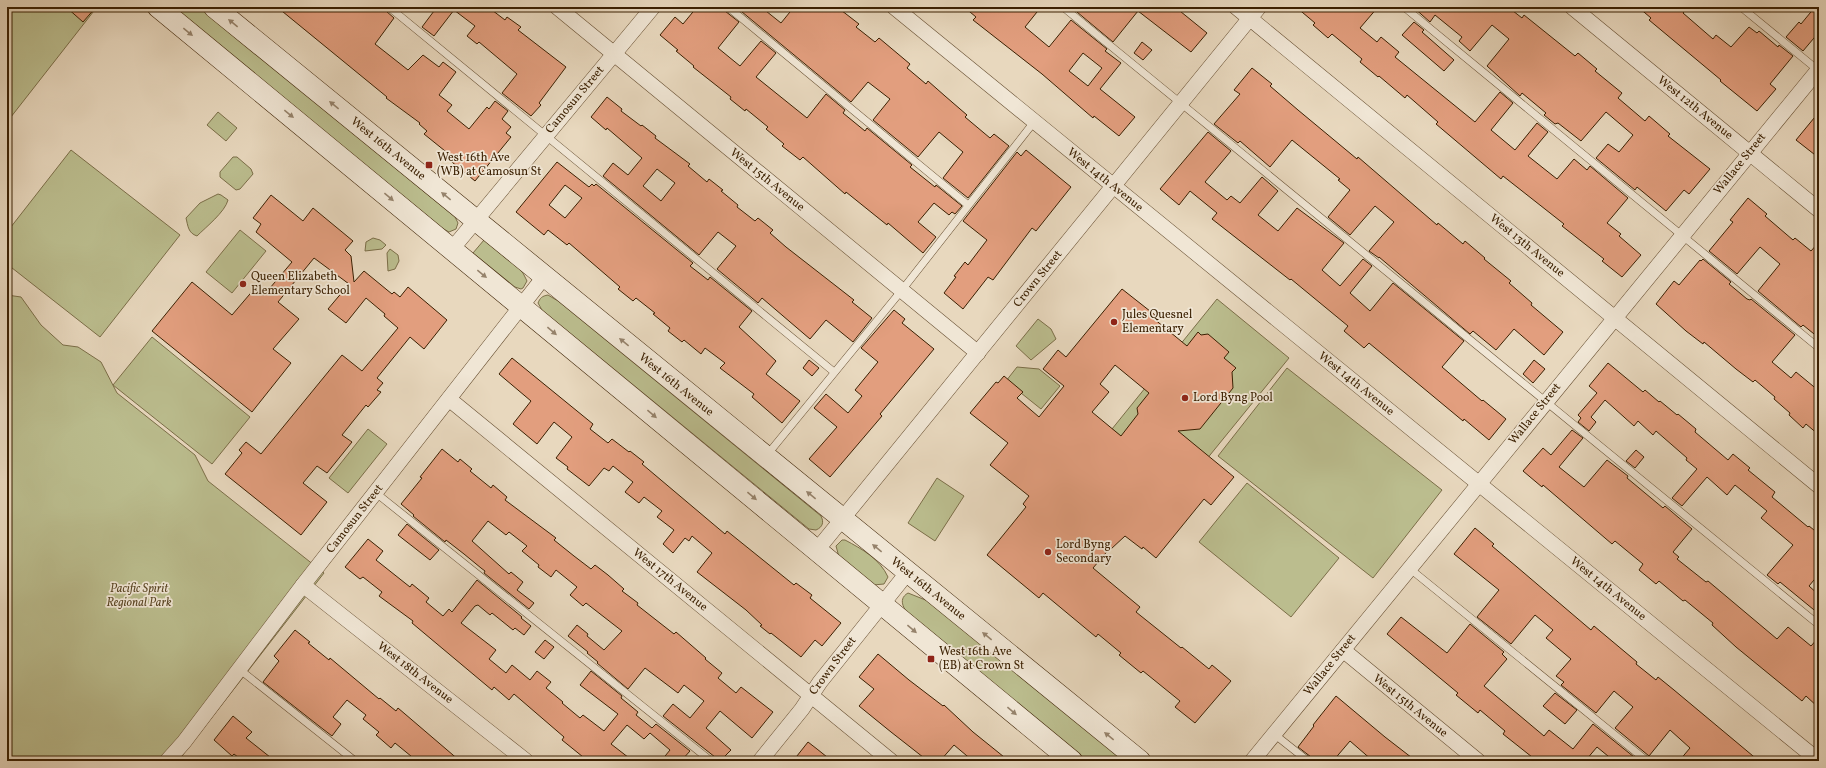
<svg xmlns="http://www.w3.org/2000/svg" width="1826" height="768" viewBox="0 0 1826 768" font-family="Vollkorn,serif">
<rect width="100%" height="100%" fill="#e8d8be"/>
<filter id="stains"><feTurbulence type="fractalNoise" baseFrequency=".005" numOctaves="4"/><feColorMatrix values="0 0 0 0 .2 0 0 0 0 .09 0 0 0 0 .02 0 0 0 .5 -.17"/></filter>
<radialGradient id="worn" r=".72"><stop offset=".6" stop-color="#630" stop-opacity="0"/><stop offset="1" stop-color="#630" stop-opacity=".3"/></radialGradient>
<g fill="#bbbd8e" stroke="#7b6e48">
<path d="M7 7H97L7 122Z"/>
<path d="M173 7H199L455 217 458 223 456 229 449 232 442 228Z"/>
<path d="M218 112 237 128 226 141 207 125Z"/>
<path d="M71 150 180 235 100 337 7 264V232Z"/>
<path d="M233 157H237L251 169 253 174 240 189 236 190 220 177V172Z"/>
<path d="M218 194 221 195 228 200C225 212 206 227 197 236 188 233 188 226 186 218L200 203Z"/>
<path d="M240 230 266 251 232 293 206 272Z"/>
<path d="M373 238 380 240 386 245 382 249 365 251 366 242Z"/>
<path d="M484 240 518 268 523 273 527 281 523 288 521 289 515 287 473 253Z"/>
<path d="M390 249 398 255 399 261 395 269 388 271 387 253Z"/>
<path d="M7 295 21 297 41 325 63 345 78 347 101 362 117 393 195 455 208 481 324 573 178 761H7Z"/>
<path d="M548 295 558 301 821 516C824 522 823 527 816 530L809 529 542 310 538 303C540 298 542 296 548 295Z"/>
<path d="M1217 299 1289 358 1184 487 1112 429Z"/>
<path d="M1038 319 1051 329 1056 339 1031 360 1016 346Z"/>
<path d="M152 337 250 417 212 464 113 385Z"/>
<path d="M1017 367 1039 369 1060 386 1041 409 1006 381Z"/>
<path d="M1287 368 1442 490 1373 578 1218 456Z"/>
<path d="M368 429 387 444 348 493 329 478Z"/>
<path d="M937 478 964 496 935 541 908 523Z"/>
<path d="M1247 483 1339 558 1291 617 1199 542Z"/>
<path d="M842 540H845C862 549 880 559 888 577L884 584 873 585 839 557 836 546Z"/>
<path d="M908 593 933 603 1127 761H1085L911 619C906 611 896 600 908 593Z"/>
</g>
<g fill="#e29e7e" stroke="#3b2002" fill-rule="evenodd">
<path d="M66 7H96L83 22Z"/>
<path d="M277 7H384L386 11 394 18 375 44 408 70 423 55 439 67 443 62 456 72 439 95 452 105 447 111 469 129 487 107 489 109 495 101 508 111 502 119 511 127 506 133 511 137 475 181 447 158 450 155 424 134 427 131 419 124 420 123 386 98 387 97Z"/>
<path d="M437 7H488L505 20 507 17 521 27 518 30 566 67 539 103 541 105 531 116 502 93 517 74 479 42 477 44 467 36 475 26 454 10 434 36 422 27Z"/>
<path d="M697 7H723L725 11 739 22 718 48 740 66 761 41 776 53 756 77 807 118 826 94 845 110 843 113 865 131 867 128 912 165 910 167 935 187 936 185 962 206 955 214 952 212 949 215 934 203 918 222 936 237 923 253 888 223 887 225 846 192 845 194 803 157 800 160 782 146 784 144 766 129 768 127 746 109 745 111 730 99 731 97 693 67 694 66 676 51 678 50 660 35 675 17 683 24Z"/>
<path d="M736 7H761L781 23 794 7H837L859 24 856 27 875 42 879 38 910 64 907 68 926 84 928 81 945 96 967 115 965 117 990 138 994 134 1009 146 968 198 943 178 963 152 939 132 918 157 873 120 890 99 868 82 851 102Z"/>
<path d="M964 7H1041L1025 27 1049 47 1071 20 1107 49 1105 51 1121 63 1100 89 1135 117 1119 136 1094 116 1093 118 1042 74 973 20 976 17ZM1083 53 1102 68 1088 86 1069 71Z"/>
<path d="M1082 7H1175L1207 33 1191 52 1138 11 1113 42 1077 12Z"/>
<path d="M1296 7H1378L1360 28 1377 42 1381 37 1399 52 1395 57 1475 122 1500 92 1513 103 1491 130 1515 150 1537 123 1548 132 1528 156 1557 179 1574 159 1587 170 1590 166 1628 198 1607 223 1621 234 1619 236 1641 255 1622 277 1602 261 1604 259 1562 226 1564 224 1503 176 1501 179 1436 124 1438 122 1407 95 1405 98 1379 76 1378 77 1360 62 1362 59 1332 34 1328 38 1313 25 1315 23Z"/>
<path d="M1413 7H1508L1522 18 1524 15 1575 56 1578 53 1597 69 1595 71 1622 93 1618 98 1645 121 1649 116 1670 134 1668 136 1710 169 1689 194 1684 190 1666 211 1637 187 1635 190 1596 158 1608 144 1619 152 1633 135 1606 112 1581 141 1558 123 1555 124 1544 115 1546 113 1522 93 1520 96 1487 66 1509 39 1492 25 1470 51 1459 41 1462 37 1435 15 1430 22Z"/>
<path d="M1638 7H1688L1683 13 1713 39 1716 35 1731 47 1749 27 1757 33 1759 31 1778 47 1779 45 1793 56 1770 84 1776 89 1757 111 1720 81 1721 80 1649 20 1651 18Z"/>
<path d="M1815 7H1819V32L1803 51 1786 37 1799 22 1801 24Z"/>
<path d="M1414 22 1424 30 1422 32 1454 60 1444 71 1402 35Z"/>
<path d="M1142 42 1152 50 1143 60 1134 53Z"/>
<path d="M1252 68 1272 84 1270 86 1298 110 1357 159 1358 157 1437 225 1438 223 1463 244 1465 241 1485 258 1484 259 1511 281 1509 283 1532 303 1531 305 1563 332 1544 355 1514 329 1496 350 1473 331 1470 334 1379 257V258L1369 251 1394 222 1375 206 1350 235 1328 217 1350 190 1338 180 1340 179 1292 140 1270 167 1240 141 1238 143 1214 124 1240 94 1234 90Z"/>
<path d="M607 97 622 109 621 111 641 126 642 125 656 136 655 138 690 164 688 166 707 182 709 179 723 190 721 191 738 205 737 207 755 221 758 218 773 230 770 233 786 247 854 300 852 302 872 318 853 342 826 320 810 339 762 298 758 303 717 269 736 246 718 232 699 255 603 176 613 163 628 175 642 158 607 128 606 130 591 117ZM657 169 675 183 661 201 643 186Z"/>
<path d="M1819 112V158L1796 140Z"/>
<path d="M1208 132 1231 151 1205 182 1227 200 1231 196 1240 203 1262 177 1278 191 1258 215 1278 231 1297 208 1344 243 1322 270 1340 286 1363 259 1372 266 1350 293 1370 311 1393 283 1464 341 1442 367 1482 401 1483 400 1506 419 1489 440 1464 419 1463 421 1369 343 1364 348 1344 331 1348 326 1291 279 1290 280 1212 219 1217 213 1190 191 1179 205 1160 189Z"/>
<path d="M1026 150 1071 187 1036 231 1032 228 993 280 988 277 963 309 944 293 956 277 954 276 965 262 968 265 987 240 963 221 1017 152 1021 156Z"/>
<path d="M557 162 589 187 592 184 594 186 596 184 693 263 690 266 708 280 710 277 752 311 739 327 776 361 766 374 800 401 782 423 752 397 754 394 720 368 725 363 705 348 701 354 684 340 682 342 668 331 670 328 653 314 655 313 636 298 633 301 618 289 620 287 569 243 567 245 548 230 544 235 516 212ZM565 185 582 198 565 218 549 205Z"/>
<path d="M271 195 303 221 313 208 353 241 345 250 351 256 354 282 364 271 392 294 394 292 400 297 408 287 447 320 424 349 410 337 377 378 383 383 377 390 381 392 368 407 366 405 342 435 352 442 327 473 317 466 303 483 327 502 301 535 225 474 242 453 239 450 246 442 261 454 342 355 362 371 398 328 384 316 385 314 366 298 346 323 328 309 349 284 314 258 278 302 299 319 273 349 291 363 252 412 152 331 192 282 232 315 255 288 264 295 292 262 256 232 261 224 253 218Z"/>
<path d="M1748 198 1767 214 1765 216 1793 240 1795 238 1811 251 1819 242V338L1803 325 1801 327 1758 291 1780 264 1760 247 1737 274 1709 251 1733 222 1730 220Z"/>
<path d="M1703 259 1731 282 1729 284 1747 299 1750 300 1751 299 1795 335 1772 362 1791 378 1796 372 1819 391V435L1806 424 1803 428 1789 415 1790 413 1774 399 1775 397 1755 380 1753 382 1736 369 1704 342 1703 344 1686 331 1656 304 1674 281 1679 285 1700 260 1701 261Z"/>
<path d="M1122 289 1155 315 1153 318 1187 346 1198 332 1201 335 1208 334 1229 352 1224 358 1236 368 1232 372 1233 388 1200 429 1178 431 1234 477 1211 505 1204 499 1156 558 1143 547 1142 549 1125 536 1111 549 1110 548 1093 568 1140 607 1136 612 1181 648 1182 647 1209 669 1212 665 1231 681 1195 723 1175 707 1180 701 1143 671 1141 673 1119 655 1121 653 1098 634 1096 637 1043 593 1039 598 987 555 1026 507 1023 504 1029 496 990 465 1008 443 970 413 996 382 998 383 1004 376 1023 392 1017 398 1039 417 1064 386 1043 369 1058 350 1066 357ZM1115 365 1149 393 1137 408 1138 414 1121 436 1092 412 1109 392 1100 384Z"/>
<path d="M894 310 905 319 902 323 934 349 880 414 882 416 830 477 809 459 837 427 814 408 826 394 848 413 862 396 855 390 878 362 861 348Z"/>
<path d="M512 358 593 424 590 429 608 443 612 439 629 452 630 451 644 462 642 464 725 534 727 531 794 585 796 583 812 595 810 598 841 623 822 646 815 640 801 657 771 633 770 634 760 626 762 625 746 610 697 572 712 553 692 536 689 541 685 538 673 553 663 544 674 530 657 517 662 511 644 497 639 503 625 492 633 482 613 466 609 471 604 468 589 486 567 469 568 467 556 458 572 437 554 422 537 444 513 424 531 401 499 374Z"/>
<path d="M809 360 819 368 812 376 803 368Z"/>
<path d="M1534 360 1545 369 1533 383 1523 374Z"/>
<path d="M1608 363 1643 392 1645 390 1659 402 1660 401 1677 415 1678 414 1696 429 1695 432 1728 460 1733 454 1750 468 1748 470 1775 492 1772 497 1808 527 1809 526 1819 534V574L1809 586 1819 595V614L1780 582 1778 584 1767 575 1793 545 1761 518 1767 511 1735 485 1727 495 1707 477 1682 506 1672 498 1697 469 1686 460 1687 458 1656 431 1653 435 1638 421 1634 426 1605 400 1591 417 1596 422 1589 431 1578 422 1581 418 1578 415 1597 393 1589 386Z"/>
<path d="M1572 430 1583 438 1559 467 1584 487 1607 460 1628 476 1627 478 1663 508 1665 506 1692 529 1673 552 1679 557 1677 559 1706 582 1708 581 1777 639 1788 627 1811 646 1819 637V708L1806 696 1802 701 1736 647 1712 625 1713 623 1685 600 1683 601 1659 581 1656 584 1639 570 1643 564 1615 541 1612 544 1543 485 1542 487 1523 471 1543 448 1551 455Z"/>
<path d="M442 449 458 462 460 459 472 469 470 471 491 488 493 485 507 497 505 500 556 538 554 540 574 556 591 569 595 565 608 575 624 589 622 591 638 603 637 605 674 634 676 632 706 658 705 659 722 673 718 678 736 693 741 687 773 712 752 738 720 711 706 728 731 750 720 761 663 716 673 704 690 718 704 701 684 685 678 693 645 668 628 689 597 663 598 662 587 653 588 652 568 636 577 625 588 634 587 636 604 650 622 631 586 603 583 606 570 595 577 587 556 570 551 577 538 567 539 565 522 551 527 546 509 532 506 535 488 521 472 541 509 574 511 572 523 582 517 590 534 603 529 609 484 573 485 571 481 568 464 554 446 540 445 542 413 516 414 515 401 504 422 478 420 477Z"/>
<path d="M1636 450 1644 457 1635 468 1626 461Z"/>
<path d="M407 524 439 550 430 560 398 535Z"/>
<path d="M1475 528 1494 544 1492 546 1517 567 1591 630 1594 626 1637 662 1636 664 1656 680 1658 677 1674 690 1759 761H1679L1690 748 1670 730 1649 756 1615 728 1633 707 1614 691 1596 713 1561 685 1564 682 1556 676 1571 659 1546 638 1553 630 1535 615 1511 644 1477 617 1499 590 1454 554Z"/>
<path d="M368 539 383 551 376 560 410 587 412 584 429 598 426 602 443 616 449 609 452 612 477 580 522 617 521 618 531 626 524 635 515 628 513 630 492 613 490 615 478 605 475 606 461 623 496 650 489 659 506 673 512 665 530 680 537 671 551 682 546 688 563 702 562 703 580 718 583 715 604 731 618 714 580 685 591 671 622 696 621 698 638 712 636 715 652 728 656 724 690 751 681 761H661L670 750 650 733 644 739 627 725 611 744 633 761H588L562 740 564 737 514 694 509 700 494 687 492 690 412 623 413 621 379 596 382 592 363 577 360 579 345 567Z"/>
<path d="M1401 617 1447 653 1470 624 1504 652 1502 654 1507 659 1484 686 1519 715 1544 736 1549 730 1573 749 1593 724 1639 761H1614L1597 747 1586 760 1587 761H1537L1503 734 1505 731 1480 710 1478 713 1456 695 1458 693 1387 634Z"/>
<path d="M295 630 310 642 308 643 329 660 330 658 379 699 380 698 396 711 398 708 460 761H417L395 743 391 748 376 735 379 732 363 719 366 715 347 700 333 717 341 724 332 736 319 726 263 682 279 661 274 656Z"/>
<path d="M545 640 554 647 544 659 535 652Z"/>
<path d="M878 654 909 680 943 706 944 705 973 732 1009 761H973L954 745 940 761H928L891 732 859 706 874 689 859 677Z"/>
<path d="M1555 693 1577 710 1565 724 1543 706Z"/>
<path d="M1336 696 1385 737 1416 761H1373L1350 741 1333 761H1313L1311 757 1298 747 1314 726 1313 725Z"/>
<path d="M233 716 252 732 246 738 275 761H243L234 754 232 756 214 740Z"/>
<path d="M808 742 817 749 832 761H793Z"/>
</g>
<g fill="none" stroke-linecap="round" stroke-linejoin="round">
<defs>
<g id="lane">
<path d="M389 7 834 372"/>
<path d="M728 7 968 205"/>
<path d="M1063 7 1819 625"/>
<path d="M1404 7 1819 348"/>
<path d="M1741 7 1819 71"/>
<path d="M767 455 902 290 1034 122"/>
<path d="M376 493 711 761"/>
<path d="M1409 568 1647 761"/>
<path d="M239 669 355 761"/>
<path d="M1274 734 1308 761"/>
</g>
<g id="street">
<path d="M557 7 978 353"/>
<path d="M894 7 1819 761"/>
<path d="M1236 7 1819 486"/>
<path d="M1572 7 1819 210"/>
<path d="M452 249 653 7"/>
<path d="M449 399 891 761"/>
<path d="M817 550 1259 7"/>
<path d="M303 585 526 761"/>
<path d="M1343 650 1478 761"/>
<path d="M167 761 184 742 303 585 544 277"/>
<path d="M760 761 802 709 820 682 908 572"/>
<path d="M1252 761 1819 69"/>
</g>
<g id="secondary">
<path d="M158 7 1072 761"/>
<path d="M214 7 1140 761"/>
</g>
</defs>
<use href="#lane" stroke="#664e31" stroke-width="8"/>
<use href="#street" stroke="#664e31" stroke-width="16"/>
<use href="#secondary" stroke="#3b2002" stroke-width="22"/>
<use href="#lane" stroke="#f0e6d5" stroke-width="7"/>
<use href="#street" stroke="#f0e6d5" stroke-width="15"/>
<use href="#secondary" stroke="#f0e6d5" stroke-width="21"/>
</g>
<defs><path id="oneway-solid" d="M-6-.8H1V-3.2L6.5 0L1 3.2V.8H-6Z"/></defs>
<g fill="#96836c">
<use href="#oneway-solid" transform="translate(233 23) rotate(-141)"/>
<use href="#oneway-solid" transform="translate(188 32) rotate(39)"/>
<use href="#oneway-solid" transform="translate(334 105) rotate(-141)"/>
<use href="#oneway-solid" transform="translate(289 114) rotate(39)"/>
<use href="#oneway-solid" transform="translate(446 196) rotate(-141)"/>
<use href="#oneway-solid" transform="translate(389 197) rotate(40)"/>
<use href="#oneway-solid" transform="translate(482 274) rotate(39)"/>
<use href="#oneway-solid" transform="translate(552 331) rotate(40)"/>
<use href="#oneway-solid" transform="translate(624 342) rotate(-141)"/>
<use href="#oneway-solid" transform="translate(652 414) rotate(40)"/>
<use href="#oneway-solid" transform="translate(811 495) rotate(-141)"/>
<use href="#oneway-solid" transform="translate(752 496) rotate(40)"/>
<use href="#oneway-solid" transform="translate(877 548) rotate(-141)"/>
<use href="#oneway-solid" transform="translate(912 629) rotate(40)"/>
<use href="#oneway-solid" transform="translate(987 636) rotate(-141)"/>
<use href="#oneway-solid" transform="translate(1012 711) rotate(40)"/>
<use href="#oneway-solid" transform="translate(1109 736) rotate(-141)"/>
</g>
<g fill="#8f2418" stroke="#f0e6d5" stroke-width="1.5">
<rect x="425" y="161" width="8" height="8" rx="2"/>
<circle cx="243" cy="284" r="4"/>
<circle cx="1114" cy="322" r="4"/>
<circle cx="1185" cy="398" r="4"/>
<circle cx="1048" cy="552" r="4"/>
<rect x="927" y="655" width="8" height="8" rx="2"/>
</g>
<g text-anchor="middle" dominant-baseline="central" stroke-width="3.5" stroke-linejoin="round" paint-order="stroke">
<g font-size="12" fill="#3b2002" stroke="#f0e6d5">
<text transform="translate(575 100) rotate(-50)">Camosun Street</text>
<text transform="translate(1695 108) rotate(39)">West 12th Avenue</text>
<text transform="translate(388 149) rotate(39)">West 16th Avenue</text>
<text transform="translate(1740 164) rotate(-51)">Wallace Street</text>
<text transform="translate(767 180) rotate(39)">West 15th Avenue</text>
<text transform="translate(1105 180) rotate(39)">West 14th Avenue</text>
<text transform="translate(1527 246) rotate(39)">West 13th Avenue</text>
<text transform="translate(1038 279) rotate(-51)">Crown Street</text>
<text transform="translate(1356 384) rotate(39)">West 14th Avenue</text>
<text transform="translate(676 385) rotate(39)">West 16th Avenue</text>
<text transform="translate(1535 414) rotate(-51)">Wallace Street</text>
<text transform="translate(355 519) rotate(-52)">Camosun Street</text>
<text transform="translate(670 580) rotate(39)">West 17th Avenue</text>
<text transform="translate(928 589) rotate(39)">West 16th Avenue</text>
<text transform="translate(1608 589) rotate(39)">West 14th Avenue</text>
<text transform="translate(1330 665) rotate(-51)">Wallace Street</text>
<text transform="translate(833 666) rotate(-53)">Crown Street</text>
<text transform="translate(415 673) rotate(38)">West 18th Avenue</text>
<text transform="translate(1410 706) rotate(39)">West 15th Avenue</text>
</g>
<g font-size="12" fill="#3b2002" stroke="#f0e6d5" text-anchor="start">
<text x="437" y="158">West 16th Ave<tspan x="437" dy="14">(WB) at Camosun St</tspan></text>
<text x="251" y="277">Queen Elizabeth<tspan x="251" dy="14">Elementary School</tspan></text>
<text x="1122" y="315">Jules Quesnel<tspan x="1122" dy="14">Elementary</tspan></text>
<text x="1193" y="398">Lord Byng Pool</text>
<text x="1056" y="545">Lord Byng<tspan x="1056" dy="14">Secondary</tspan></text>
<text x="939" y="652">West 16th Ave<tspan x="939" dy="14">(EB) at Crown St</tspan></text>
</g>
<g font-size="12" font-style="italic" fill="#5b4725" stroke="#f0e6d5">
<text x="139" y="589">Pacific Spirit<tspan x="139" dy="14">Regional Park</tspan></text>
</g>
</g>
<rect width="1826" height="768" fill="none" stroke="#e8d8be" stroke-width="24"/>
<rect x="8" y="8" width="1810" height="752" fill="none" stroke="#3b2002" stroke-width="2"/>
<rect x="12" y="12" width="1802" height="744" fill="none" stroke="#3b2002"/>
<rect width="100%" height="100%" filter="url(#stains)"/>
<rect width="100%" height="100%" fill="url(#worn)"/>
</svg>
